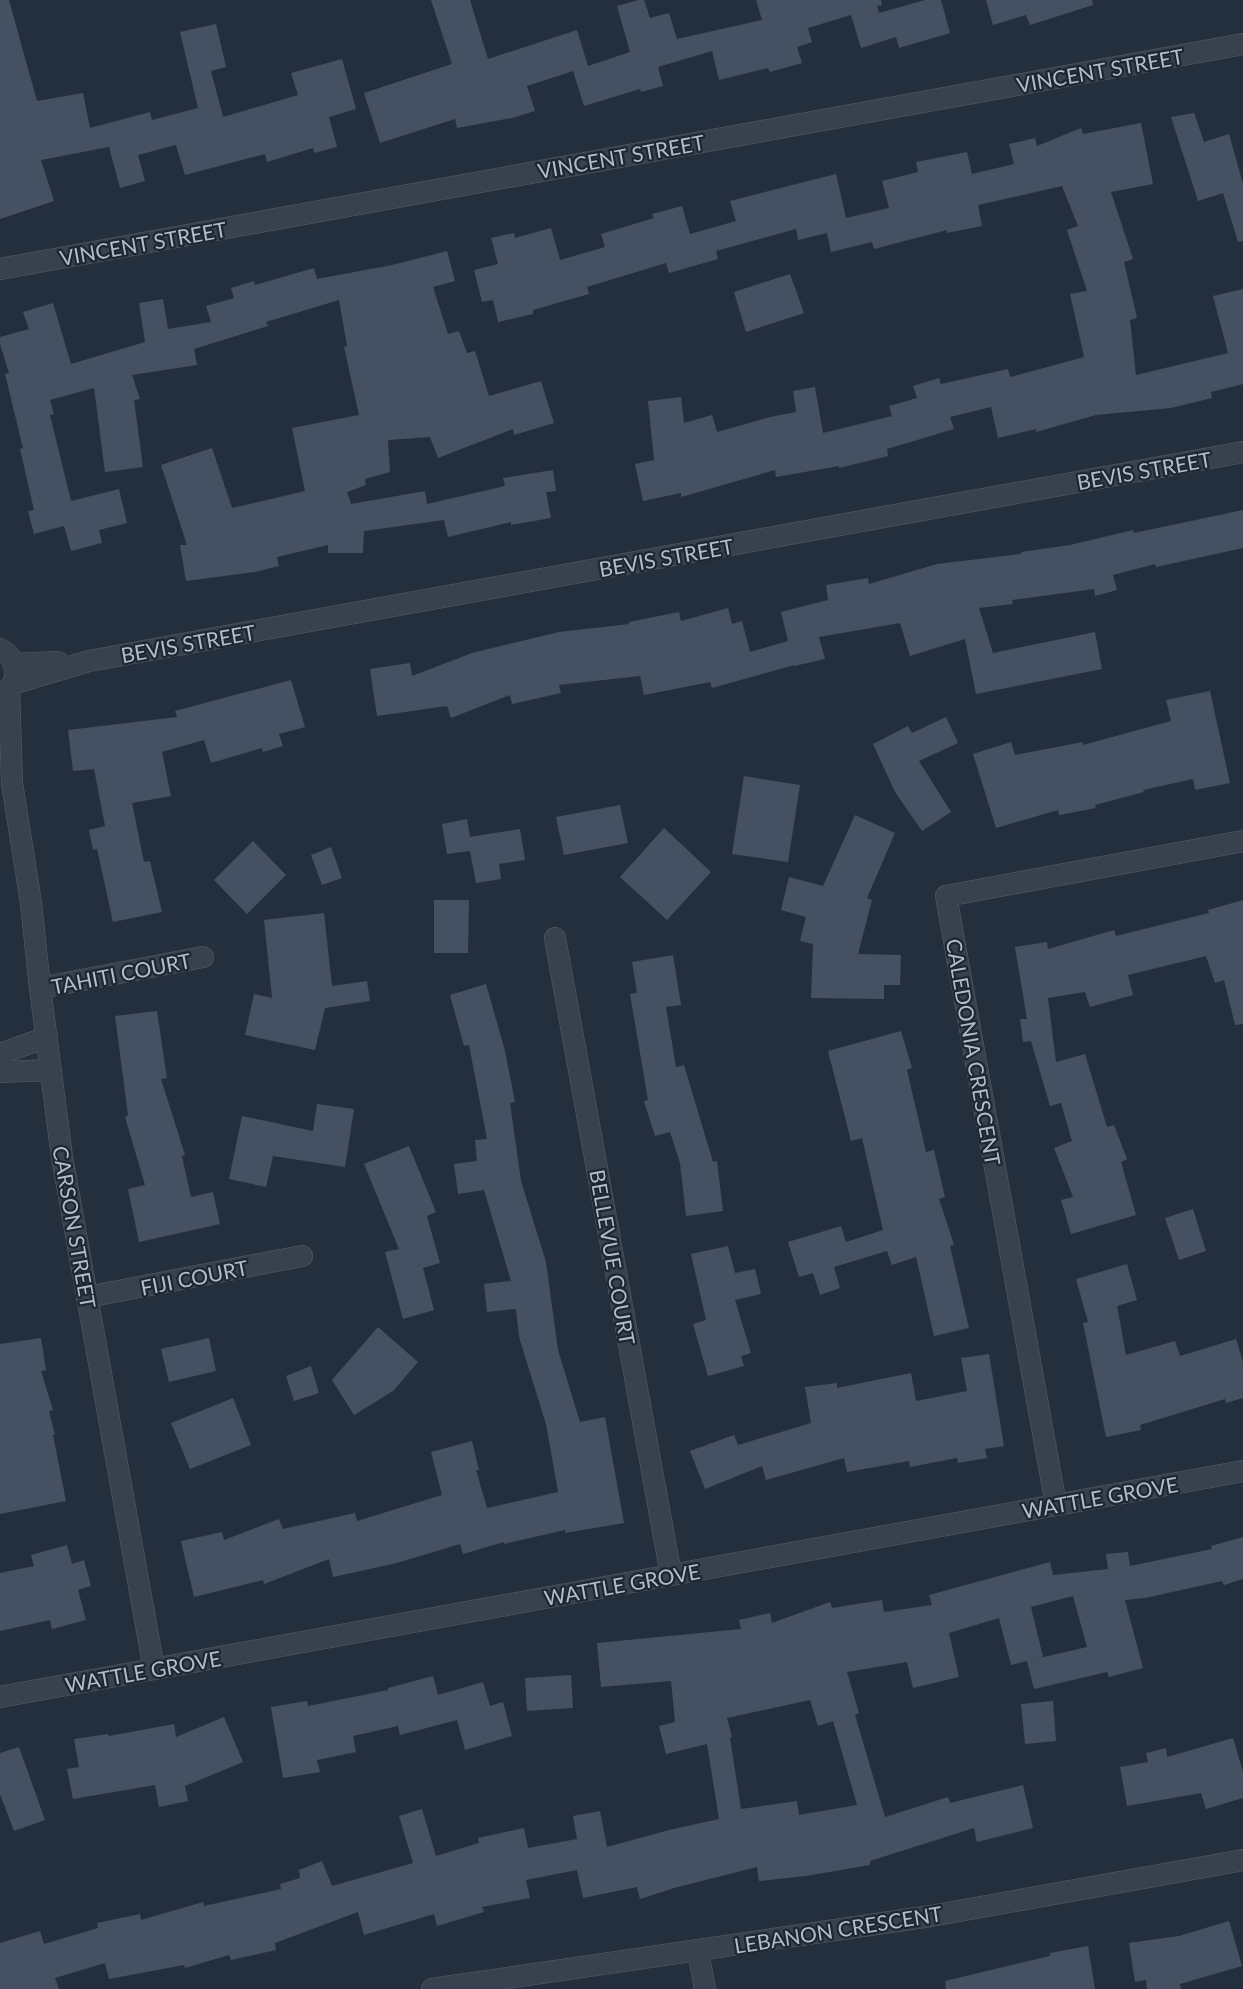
<svg xmlns="http://www.w3.org/2000/svg" width="1243" height="1989" viewBox="0 0 1243 1989" font-family="Lato,sans-serif">
<rect width="100%" height="100%" fill="#242f3e"/>
<g fill="#455162" fill-rule="evenodd">
<path d="M0 0H9L37 101 83 93 90 128 150 112 152 120 198 108 180 32 216 24 226 67 211 71 223 117 298 95 291 73 342 59 356 109 329 117 337 147 314 153 313 148 267 162 265 154 185 175 176 145 138 155 145 181 120 188 109 147 41 160 54 201 0 219Z"/>
<path d="M431 0H470L488 59 577 30 588 66 630 52 617 6 638 0H644L650 18 669 13 677 39 762 20 756 0H881L882 5 877 6 879 13 925 0H941L950 33 899 48 896 37 861 48 851 15 808 28 812 42 797 47 802 63 770 72 768 68 719 80 712 51 658 67 663 86 641 92 640 89 584 106 573 71 527 86 535 111 512 118 457 128 455 119 380 143 364 93 452 64Z"/>
<path d="M986 0H1092L1093 5 1030 25 1026 15 993 25Z"/>
<path d="M1194 113 1204 142 1229 134 1243 184V241L1238 242 1223 193 1198 201 1171 117Z"/>
<path d="M1141 123 1153 184 1111 192 1133 259 1124 262 1137 318 1130 320 1136 375 1228 353 1213 296 1243 289V384L1211 392 1212 398 1171 408 1096 415 1036 432V429L998 438 991 407 950 417 954 429 887 449 888 456 839 468V466L776 477 775 470 681 497V493L643 501 635 464 654 460 648 401 681 397 684 423 712 415 717 432 770 417 796 412 793 391 815 387 823 433 892 416 889 406 917 398 913 386 939 378 941 384 1008 369 1010 377 1084 357 1070 294 1087 291 1067 230 1078 226 1062 186 978 205 982 226 947 233V230L874 249 872 242 831 252 827 233 798 240 796 229 716 251 718 259 669 273 666 263 587 287 589 294 533 310V314L498 322 493 300 482 302 474 270 498 264 491 238 514 233 515 238 551 228 560 260 605 247 601 234 654 218 652 214 682 206 690 234 736 221 730 201 836 174 846 218 889 208 882 181 918 172 916 162 967 152 972 174 1014 164 1009 144 1035 138 1037 146 1081 128 1083 134Z"/>
<path d="M447 251 455 281 433 287 448 334 459 331 467 353 475 351 489 396 541 381 554 423 514 435 513 429 438 458 430 437 388 440 390 472 365 479 366 485 347 492 351 504 425 491 427 504 505 486 503 478 553 470 556 491 546 492 551 518 511 525V522L448 537 444 520 364 531 363 553H328V545L277 557 279 566 255 572 186 581 180 545H187L161 465 212 448 232 508 305 491 292 428 359 415 344 347 347 346 339 300 266 322 268 326 194 349 197 365 132 375 140 399 134 400 143 467 105 472 94 388 50 400 54 414 50 415 71 501 119 489 127 523 99 530 102 543 71 551 64 526 34 534 28 511 34 510 20 449 23 448 5 374 9 373 0 344V337L29 329 23 312 53 303 71 364 145 342 139 303 163 299 168 329 211 322 206 306 234 298 231 288 254 281 255 285 314 268 317 279 392 265Z"/>
<path d="M790 274 804 313 746 332 734 292Z"/>
<path d="M1243 510V548L1156 567 1155 564 1113 575 1117 590 1095 596 1094 589 1012 600 1013 604 979 608 993 653 1095 632 1102 669 976 694 965 639 910 656 900 623 819 637 825 659 794 666V665L712 688 710 682 644 695 640 676 559 685 561 693 512 704 510 695 451 718 447 706 377 716 370 669 410 663 412 676 472 653 559 632 629 624V622L679 612 681 621 728 608 732 624 742 621 750 652 788 641 781 612 828 600 826 585 868 578 869 584 937 564 1021 554V552L1070 545 1133 530 1134 533Z"/>
<path d="M291 680 305 727 279 734 283 746 263 752 262 748 211 763 204 740 162 752 171 796 132 803 144 862 150 861 162 912 113 922 97 849 93 850 89 830 105 826 94 769 73 771 68 730 177 717 175 711Z"/>
<path d="M1210 691 1230 783 1195 790 1193 779 1143 790 1144 792 1095 805 1096 808 1059 815 1058 810 996 828 973 754 1011 742 1015 755 1083 742V745L1171 721 1166 700Z"/>
<path d="M946 717 958 743 919 761 951 812 922 831 895 792 873 744 908 726 912 733Z"/>
<path d="M744 776 800 785 788 862 732 854Z"/>
<path d="M620 805 628 843 564 855 556 817Z"/>
<path d="M855 815 895 833 867 898 872 900 858 954 901 955 900 985H884V999L811 998 813 944 800 941 806 917 781 910 789 877 823 886Z"/>
<path d="M467 819 470 837 520 829 525 860 499 864 501 879 476 883 470 851 447 854 442 824Z"/>
<path d="M664 828 711 872 667 920 620 877Z"/>
<path d="M253 841 286 875 247 914 214 880Z"/>
<path d="M331 847 342 878 322 885 311 855Z"/>
<path d="M434 900H469L468 953H434Z"/>
<path d="M1243 900V1024L1235 1025 1224 980 1215 983 1206 956 1128 975 1133 995 1090 1007 1085 992 1048 998 1056 1062 1085 1054 1107 1127 1114 1125 1127 1159 1121 1162 1136 1215 1071 1234 1061 1200 1073 1197 1054 1148 1072 1141 1061 1103 1050 1106 1031 1041 1023 1042 1020 1019H1027L1015 947 1047 942 1048 949 1114 930 1116 936 1209 913 1208 910Z"/>
<path d="M324 913 332 986 367 981 370 1001 325 1008 315 1050 245 1035 254 994 272 998 264 920Z"/>
<path d="M673 955 681 1005 666 1007 676 1067 684 1065 713 1162 717 1161 723 1211 686 1216 680 1163 670 1132 655 1136 644 1101 648 1100 630 994 637 993 632 962Z"/>
<path d="M486 984 505 1051 515 1102 510 1103 521 1181 546 1262 558 1350 580 1422 605 1417 624 1523 565 1533V1530L504 1544V1542L463 1554 460 1544 397 1563 333 1577 329 1559 264 1584 263 1580 194 1597 181 1541 222 1532 224 1540 279 1519 283 1529 355 1513 357 1521 442 1495 431 1452 472 1441 479 1470H476L487 1508 558 1492 546 1424 519 1337 516 1309 487 1312 484 1284 511 1281 484 1190 458 1194 454 1164 477 1161 475 1140 487 1139 469 1045 464 1046 450 995Z"/>
<path d="M157 1011 167 1078 161 1079 185 1155 182 1156 191 1197 213 1192 220 1224 139 1242 128 1189 145 1185 125 1117 128 1115 115 1016Z"/>
<path d="M901 1031 912 1068 907 1070 926 1152 934 1150 945 1197 939 1199 954 1245 950 1246 969 1328 934 1336 916 1257 892 1265 887 1251 834 1267 840 1288 820 1295 813 1273 799 1277 788 1242 841 1226 846 1242 883 1230 862 1138 851 1141 828 1051Z"/>
<path d="M317 1104 354 1109 345 1167 273 1156 266 1187 229 1179 242 1116 313 1131Z"/>
<path d="M409 1146 436 1212 427 1216 440 1263 423 1268 434 1310 403 1319 385 1252 399 1249 364 1164Z"/>
<path d="M1193 1209 1206 1251 1179 1260 1165 1218Z"/>
<path d="M728 1246 735 1273 755 1269 761 1294 735 1300 751 1353 741 1356 744 1366 708 1376 693 1324 706 1320 691 1254Z"/>
<path d="M1127 1264 1137 1300 1117 1306 1126 1355 1175 1341 1180 1356 1236 1339 1243 1362V1398L1226 1403 1225 1399 1140 1425 1141 1430 1106 1437 1083 1323 1088 1322 1076 1279Z"/>
<path d="M378 1327 418 1362 393 1391 354 1415 332 1380Z"/>
<path d="M41 1338 46 1370 41 1371 53 1410 49 1411 55 1435H53L66 1501 0 1514V1344Z"/>
<path d="M209 1338 216 1371 169 1382 161 1349Z"/>
<path d="M989 1354 1004 1446 985 1449 987 1458 958 1463 957 1458 910 1467 909 1461 847 1472 844 1458 766 1480 762 1466 705 1489 690 1451 734 1435 738 1445 811 1423 805 1387 837 1383V1388L911 1373 916 1401 967 1391 961 1358Z"/>
<path d="M311 1366 319 1393 294 1401 286 1376Z"/>
<path d="M233 1398 251 1445 190 1469 171 1423Z"/>
<path d="M1243 1537V1579L1224 1585 1222 1581 1145 1598 1125 1600 1143 1668 1109 1677 1107 1672 1034 1689 1027 1661 1087 1647 1073 1596 1031 1607 1043 1657 1011 1665 999 1618 949 1633 959 1677 913 1688 907 1662 847 1672 859 1713 855 1715 885 1817 948 1797 950 1803 1023 1785 1033 1828 977 1842 974 1828 870 1861V1865L806 1876 759 1881 757 1867 674 1888 640 1899 637 1887 583 1898 577 1870 526 1880 530 1898 482 1907 484 1912 437 1926 434 1914 364 1935 358 1912 275 1943 276 1950 231 1960 229 1955 185 1968 184 1965 109 1979 105 1963 55 1978 59 1989H0V1943L40 1931 44 1944 98 1928 97 1923 140 1914 141 1920 203 1902 204 1906 281 1889 280 1884 300 1878 299 1870 322 1861 332 1886 413 1863 399 1816 422 1809 436 1856 479 1843 478 1838 524 1828 528 1848 577 1839 573 1816 600 1811 607 1847 669 1830 719 1819 707 1744 666 1754 659 1726 675 1722 671 1681 601 1687 597 1643 741 1629 739 1620 770 1613 772 1623 830 1602 832 1608 882 1600 884 1612 932 1605 929 1595 1050 1562 1053 1575 1108 1569 1106 1554 1128 1552 1130 1566 1212 1549 1211 1546ZM810 1700 818 1726 833 1721 857 1805 799 1815 797 1801 741 1809 730 1738 732 1737 727 1718Z"/>
<path d="M67 1545 72 1564 84 1560 91 1586 78 1590 86 1620 52 1629 50 1620 0 1631V1573L34 1566 31 1555Z"/>
<path d="M571 1675 573 1708 527 1711 525 1678Z"/>
<path d="M433 1676 438 1695 483 1682 490 1706 503 1702 512 1736 465 1750 457 1720 400 1735 398 1726 353 1736 356 1752 317 1760 320 1772 283 1778 271 1707 307 1701 308 1706 388 1690V1688Z"/>
<path d="M1053 1701 1056 1741 1025 1744 1021 1704Z"/>
<path d="M224 1717 243 1762 185 1786 188 1801 159 1807 155 1785 73 1799 67 1769 79 1767 74 1739 108 1734 109 1736 174 1724 176 1737Z"/>
<path d="M1233 1738 1243 1772V1798L1206 1809 1201 1793 1127 1806 1120 1767 1148 1762 1146 1753 1166 1748 1167 1757Z"/>
<path d="M19 1747 45 1820 14 1831 0 1794V1753Z"/>
<path d="M1229 1921 1242 1966 1180 1984 1181 1989H1147L1146 1980 1135 1982 1129 1943 1179 1936Z"/>
<path d="M1088 1946 1095 1989H946L945 1981 1050 1956V1953Z"/>
</g>
<g fill="none" stroke-linecap="round" stroke-linejoin="round">
<defs>
<g id="minor">
<path d="M0 269 1243 44"/>
<path d="M0 649C12 655 16 665 15 678"/>
<path d="M14 664 58 662"/>
<path d="M12 684 89 661 1243 452"/>
<path d="M9 689 12 783 31 903 40 988 62 1157 154 1669"/>
<path d="M555 938 671 1575"/>
<path d="M40 988 203 957"/>
<path d="M0 1054 47 1037"/>
<path d="M0 1072 51 1070"/>
<path d="M87 1297 302 1256"/>
<path d="M1056 1505 946 896 1243 841"/>
<path d="M0 1697 1243 1471"/>
<path d="M698 1951 705 1989"/>
<path d="M432 1989 931 1916 1243 1860"/>
</g>
</defs>
<use href="#minor" stroke="#565f6c" stroke-width="22"/>
<use href="#minor" stroke="#38414e" stroke-width="21"/>
</g>
<g text-anchor="middle" dominant-baseline="central" stroke-width="4.5" stroke-linejoin="round" paint-order="stroke">
<g font-size="21" fill="#b4bcc9" stroke="#1d2633">
<text transform="translate(1100 70) rotate(-10)">VINCENT STREET</text>
<text transform="translate(621 156) rotate(-10)">VINCENT STREET</text>
<text transform="translate(143 243) rotate(-10)">VINCENT STREET</text>
<text transform="translate(1144 470) rotate(-10)">BEVIS STREET</text>
<text transform="translate(666 557) rotate(-10)">BEVIS STREET</text>
<text transform="translate(188 643) rotate(-10)">BEVIS STREET</text>
<text transform="translate(121 973) rotate(-11)">TAHITI COURT</text>
<text transform="translate(974 1052) rotate(80)">CALEDONIA CRESCENT</text>
<text transform="translate(75 1227) rotate(80)">CARSON STREET</text>
<text transform="translate(613 1257) rotate(80)">BELLEVUE COURT</text>
<text transform="translate(194 1277) rotate(-11)">FIJI COURT</text>
<text transform="translate(1100 1497) rotate(-10)">WATTLE GROVE</text>
<text transform="translate(622 1584) rotate(-10)">WATTLE GROVE</text>
<text transform="translate(143 1671) rotate(-10)">WATTLE GROVE</text>
<text transform="translate(838 1929) rotate(-9)">LEBANON CRESCENT</text>
</g>
</g>
</svg>
